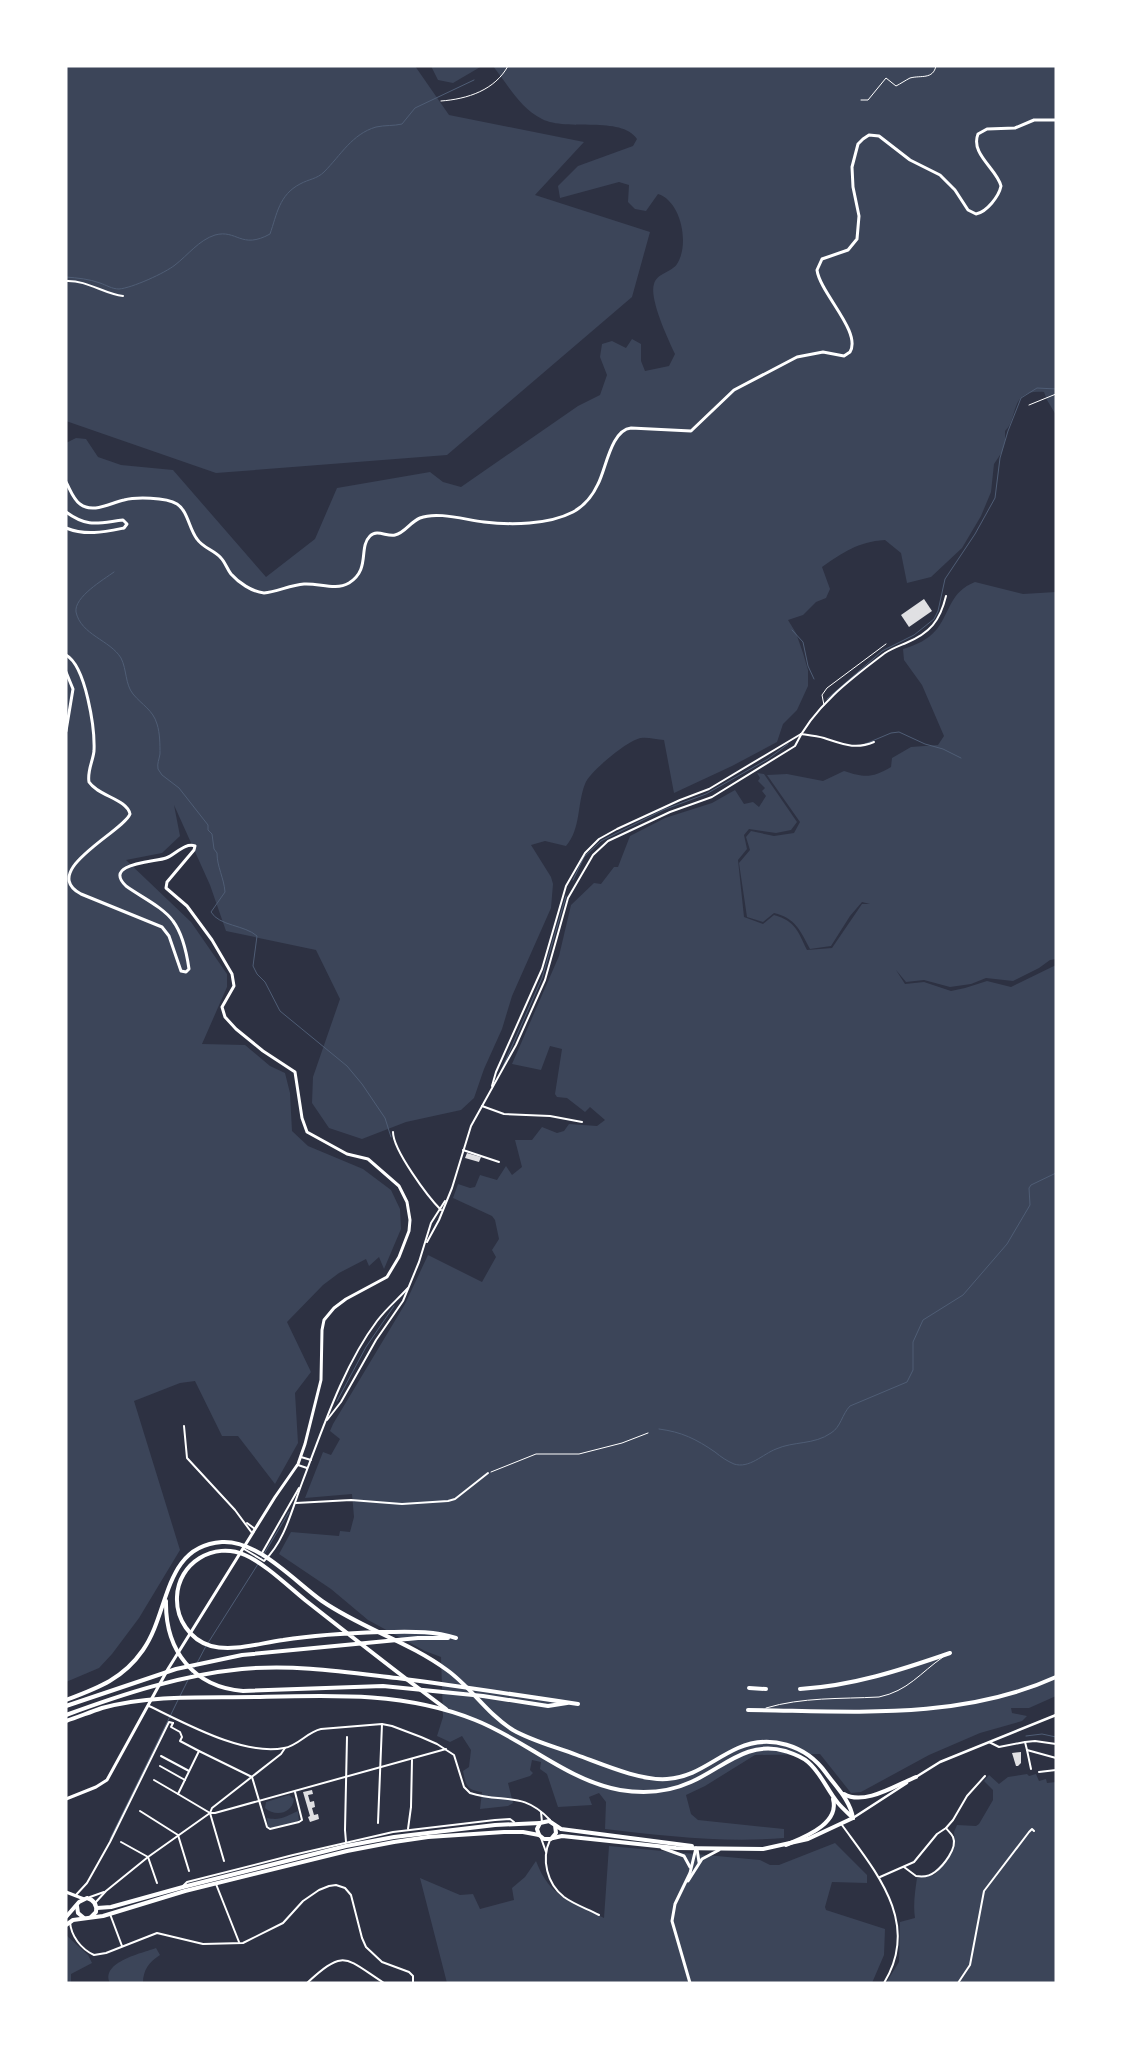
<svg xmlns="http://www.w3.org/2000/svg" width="1122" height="2049" viewBox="0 0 1122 2049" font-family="Cabin,sans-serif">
<rect width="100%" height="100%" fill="#2d3142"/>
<g fill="#3c4559">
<path d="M66 66H415L449 115 584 142 535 195 650 232 632 297 447 455 216 473 66 421Z"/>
<path d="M431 66H482L453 83 438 80Z"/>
<path d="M493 66H1056V415L1047 400 1044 392C1008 389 1019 418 1005 431V441L1002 452 994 464 991 492 981 516 962 548 931 577 907 583 901 553 885 540C857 542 844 552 822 567L830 589 826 598 816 602 803 615 788 620 796 633 803 653 808 670V686L797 710 783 724 777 742 732 766 674 793 664 740C657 740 648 737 641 738 628 740 589 772 585 784 577 804 581 829 566 846L545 841 531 845 551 877 553 884 551 908 512 996 502 1029 484 1069 474 1098 461 1110 406 1122 362 1139 329 1128 312 1103 313 1077 340 999 316 950 226 931 210 885 174 805 180 836 162 853 126 860 191 922 227 974V987L202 1044 245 1045 270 1066 285 1073 290 1093 292 1131 308 1146 363 1169 391 1190 400 1209 401 1229 384 1269 379 1257 369 1266 366 1259 339 1273 323 1285 287 1322 311 1372 295 1393 298 1443 275 1484 238 1436H222L195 1381 180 1383 134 1401 180 1550 139 1618 112 1654 99 1668 66 1682V443L76 438 86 439 98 457 121 465 173 470 266 577 315 539 337 488 430 472 443 482 461 487 578 406 600 395 607 375 600 357 602 344 612 341 626 348 632 339 641 344V361L645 371 669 366 675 354C668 339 649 299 654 284 657 273 672 272 677 264 690 244 681 201 658 194L646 211 635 209 628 202 629 185 619 182 560 198 558 186 578 166 633 146 637 139C621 115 567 132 542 119 520 108 508 85 493 66Z"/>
<path d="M975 582 1023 594 1056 592V959L1050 960 1039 968 1013 981 986 978 971 984 950 987 924 980 906 982 896 970 905 984 924 982 951 991 965 988 987 981 1011 987 1056 965V1696L1029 1708H1011L1012 1713 1027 1716 1022 1721 980 1733 929 1755 861 1792 851 1793 820 1754 755 1755 705 1786 686 1795 691 1814 698 1820 784 1829V1838C724 1843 665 1836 605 1829L606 1802 599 1793 589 1797 592 1805 558 1807 547 1774 540 1769 541 1762 532 1760 530 1770 533 1773 530 1776 508 1783 513 1803 508 1806 480 1809 482 1792C466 1790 466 1785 463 1771L469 1767 471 1750 462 1736 450 1742 437 1736 443 1717 441 1657 425 1651 368 1620 331 1589 279 1554 291 1532 339 1536 340 1531 350 1532 354 1517 352 1494 305 1498 323 1452 331 1455 340 1439 330 1431 333 1424 405 1304 428 1255 482 1282 496 1257 492 1250 499 1239 495 1220 492 1216 453 1198 458 1184 470 1188 475 1187 480 1175 497 1180 506 1166 512 1175 522 1167 515 1140H532L542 1127 557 1133 564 1131 569 1124 597 1126 605 1120 590 1107 585 1112 567 1098 557 1097 555 1094 562 1049 550 1046 541 1070 512 1064 559 956 571 905 594 883 601 884 614 867H618L630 836 665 818 712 803 735 790 744 804 753 802 759 807 766 796 762 791 765 788 758 781 760 778 757 773 764 774 797 822 791 830 776 833 749 829 744 835 747 849 738 860 744 917 763 924 774 915C796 921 798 932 807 950L832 948 862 904H870L862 902 850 916 831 946 810 949C800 930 795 918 774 913L763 922 747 917 739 863 750 850 746 837 751 831 774 836 794 833 800 822 767 775 787 774 823 781 844 771C865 778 872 778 891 767L892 758 911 747 938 745 944 736 922 685 904 660 903 649C916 645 928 640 937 629 951 610 950 592 975 582Z"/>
<path d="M1027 1774 1029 1776 1036 1774 1039 1781 1046 1779 1047 1783 1056 1782V1983H886L899 1962 900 1922 915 1918C913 1905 915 1892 917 1878L934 1875 947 1861 955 1845 954 1832 957 1825 976 1826 979 1824 993 1800V1790L984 1781 989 1775 999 1784 1008 1777Z"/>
<path d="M289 1795 294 1799C292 1814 275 1817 265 1808L266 1802Z"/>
<path d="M298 1811 299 1821 271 1828 268 1826 267 1818C281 1821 286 1816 298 1811Z"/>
<path d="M835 1843 867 1875V1883L832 1882 825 1907 826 1910 885 1929 884 1955 872 1983H447L420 1878 460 1895 473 1894 480 1909 514 1900 512 1888 525 1877 536 1861C550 1898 571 1901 604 1918L609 1846 760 1860 770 1865H779Z"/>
<path d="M66 1935 88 1955 92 1963 71 1974V1983H66Z"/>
<path d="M156 1948 160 1955C149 1962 143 1970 143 1983H110C100 1962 143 1953 156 1948Z"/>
</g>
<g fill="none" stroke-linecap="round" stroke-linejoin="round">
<g stroke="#4f5d75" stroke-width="1">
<path d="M66 277C78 278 89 279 100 283 106 285 112 289 119 289 132 288 165 273 175 265 188 255 199 240 215 235 237 229 241 250 270 234 277 214 279 195 300 184 309 179 317 179 324 172 341 155 352 134 376 127 385 125 394 126 402 124L415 108 474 80"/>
<path d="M114 572C103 580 74 597 76 612 81 635 110 640 121 658 127 670 125 684 133 694 142 705 153 710 157 724 160 733 160 745 160 754 159 760 157 763 158 769L162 775 179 788 208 825V830L212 834 214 849 217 853C217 867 224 878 225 892L211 912C219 926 245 925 257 936L253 966 257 974 265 982 280 1011 347 1066 362 1084 385 1118 391 1137"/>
<path d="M792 630 803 642 808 666 814 679"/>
<path d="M827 699 882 651 914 635 934 619 938 611 945 579 975 534 995 498 1000 458 1008 431 1021 398 1037 388 1056 389"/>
<path d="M865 744 891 733 899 732 925 744 943 749 961 758"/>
<path d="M573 880 584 857 601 841 663 810 706 794 768 759 788 744"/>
<path d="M501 1071 542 978 566 896"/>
<path d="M337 1401 366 1347 394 1306"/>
<path d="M659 1429C682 1432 696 1439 715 1452 721 1457 727 1461 734 1464 749 1469 763 1454 776 1449 794 1441 814 1445 831 1433 841 1427 842 1414 850 1406L907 1382 913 1370V1342L923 1320 963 1295 1007 1244 1030 1205 1029 1188 1031 1185 1056 1173"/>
<path d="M261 1559 289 1512"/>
<path d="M208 1643 258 1564"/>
<path d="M197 1663 206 1646"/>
<path d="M190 1676 195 1666"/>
<path d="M180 1696 188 1680"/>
<path d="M1026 1736 1042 1734 1056 1737"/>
<path d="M110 1839 178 1700"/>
</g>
</g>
<g fill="#e0e0e3">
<path d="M924 599 932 611 909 627 901 615Z"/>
<path d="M467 1153 481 1157 479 1162 465 1158Z"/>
<path d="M1021 1752V1763L1018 1766H1016L1012 1753Z"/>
<path d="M312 1790 313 1794 308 1795 310 1802 314 1801 315 1807 312 1808 314 1815 318 1814 319 1819 310 1822 308 1817 310 1816 303 1792Z"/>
</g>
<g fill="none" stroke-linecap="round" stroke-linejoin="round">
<g stroke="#fff" stroke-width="1">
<path d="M861 100H868L886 78 896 86C900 84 906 80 910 78 921 75 933 80 936 66"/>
<path d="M441 101C468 99 495 90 508 66"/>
<path d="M1029 405 1056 394"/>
<path d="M491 1472 536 1454H579L622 1443 648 1433"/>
</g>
<g stroke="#fff" stroke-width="1">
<path d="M824 705 822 695 827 688 886 644"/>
<path d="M766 1708C802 1697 841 1699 879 1697 908 1691 920 1673 943 1657"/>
</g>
<g stroke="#fff" stroke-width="2">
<path d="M173 1723 171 1727 180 1732 182 1737 180 1741 199 1751"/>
<path d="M161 1756 189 1771"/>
<path d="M160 1766 185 1780"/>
<path d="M1031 1769 1027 1750 1056 1758"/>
<path d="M1039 1772 1056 1770"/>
<path d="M154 1780 178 1794"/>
<path d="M408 1829 411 1807"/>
<path d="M345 1830 346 1842"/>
</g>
<g stroke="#fff" stroke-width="2">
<path d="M66 281C87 280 104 294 123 296"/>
<path d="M801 734C808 735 817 736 824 738 843 744 855 750 874 742"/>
<path d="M492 1086 496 1072 542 969 566 886 585 853 599 839 617 829 680 800 709 789 801 734"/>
<path d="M482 1106 504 1114 550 1116 582 1122"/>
<path d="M393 1132C393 1150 428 1197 441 1210"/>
<path d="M463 1150 499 1162"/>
<path d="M427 1242 439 1220 452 1188 471 1126 516 1045 545 980 568 898 593 855 608 841 670 812 712 797 795 746C813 707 852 678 885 653 891 649 899 646 906 643 930 633 940 621 946 596"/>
<path d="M327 1420 341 1402 376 1340 403 1301 419 1262 431 1223 445 1201"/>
<path d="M184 1426 187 1458 235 1510 252 1533"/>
<path d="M301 1457 311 1460"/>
<path d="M298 1465 307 1468"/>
<path d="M296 1503 351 1500 402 1504 448 1501 455 1499 488 1473"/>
<path d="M247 1523 255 1529"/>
<path d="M244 1549 264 1561C285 1541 292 1509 302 1483 322 1431 343 1366 377 1321 386 1309 398 1299 408 1288"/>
<path d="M262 1553 299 1488"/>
<path d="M149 1706C185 1723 243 1756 284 1748 298 1746 307 1732 321 1729L382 1724 392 1726 421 1737 437 1744 454 1755 464 1787 470 1793C503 1804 522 1790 550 1820"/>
<path d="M989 1742 999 1747 1025 1742 1027 1750"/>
<path d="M1025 1742 1035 1741 1056 1744"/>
<path d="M411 1807 412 1760"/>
<path d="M140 1811 178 1835 189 1871"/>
<path d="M541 1812 542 1822"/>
<path d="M210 1813 178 1794 199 1751 252 1777 267 1827 270 1829 299 1822 302 1820 295 1792"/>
<path d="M210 1813H215L446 1749"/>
<path d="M210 1813 224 1861"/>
<path d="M378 1823 382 1724"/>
<path d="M842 1825C876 1872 921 1923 884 1983"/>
<path d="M345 1830 347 1737"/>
<path d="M541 1838 546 1852"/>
<path d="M550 1840C541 1859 547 1884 564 1897 575 1905 588 1909 599 1915"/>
<path d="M121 1842 148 1857 157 1883"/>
<path d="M904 1867 916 1876C922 1877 930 1876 935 1872 943 1866 958 1848 953 1837 952 1834 948 1831 946 1828"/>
<path d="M880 1877 914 1862 937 1834 946 1828 953 1820 967 1796 985 1776"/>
<path d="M216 1884 239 1942"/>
<path d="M183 1886 187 1882 293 1855 393 1832 495 1820 510 1819 514 1822"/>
<path d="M75 1896 87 1883 110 1842 169 1722 173 1723"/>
<path d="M90 1897 104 1892"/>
<path d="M95 1903 106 1891 148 1857 210 1813 212 1808 281 1754 285 1748"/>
<path d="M110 1914 122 1946"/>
<path d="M70 1922C71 1936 81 1949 94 1955L106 1953 157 1933 203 1944 243 1943 283 1923 303 1901 319 1890 329 1886 336 1885 345 1888 351 1895 362 1938 366 1947 382 1962 409 1972 413 1976V1983"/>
<path d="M307 1983C345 1948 345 1958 384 1983"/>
<path d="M958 1983 970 1965 984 1891 1029 1832 1032 1829 1034 1831"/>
</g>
<g stroke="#fff" stroke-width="2.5">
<path d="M916 1777 940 1762 1056 1715"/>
<path d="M853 1818 907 1783"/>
</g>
<g stroke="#fff" stroke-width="3">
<path d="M66 482C70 489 73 499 80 504 93 514 110 503 124 500 135 497 166 497 177 504 188 511 189 529 197 539 203 548 214 550 221 558 225 562 227 569 231 574 238 582 252 592 264 593 277 592 290 585 304 584 320 583 335 591 349 583 371 569 358 548 370 536 377 529 387 537 395 535 405 533 410 522 420 518 437 511 466 520 484 522 511 525 548 525 573 512 584 506 593 495 598 484 606 469 611 430 631 428L691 431 734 390 797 357 823 352 844 356 850 352C862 332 820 293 817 270L822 259 848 250 857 239 859 216 853 187 852 167 858 144 863 139 869 135 879 136 910 160 940 175 955 190 968 210 976 214C987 212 999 196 1001 186 997 169 970 154 978 134L987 129 1015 128 1034 120H1056"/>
<path d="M66 512C88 528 98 523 123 520L127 524 124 528C104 532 86 536 66 528"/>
<path d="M66 655C86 666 95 729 94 751 93 761 87 771 89 782 98 796 127 799 130 814 123 832 38 871 81 894L162 927 169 936 181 971 186 972 189 969C187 955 182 933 173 921 163 907 141 897 126 886 102 863 156 862 166 858 175 855 185 842 195 846L194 850 167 882 166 888 187 906 212 940 232 974 234 986 222 1007 225 1017 236 1029 263 1051 295 1072 302 1118 307 1132 347 1154 368 1159 399 1186 407 1202 410 1220 409 1231 399 1257 387 1277 346 1299 334 1308 324 1320 322 1330 321 1380 305 1444 298 1464 275 1497 168 1669 107 1780 96 1787 66 1799"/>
<path d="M66 672 73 689 66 731"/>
<path d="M662 1848 684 1856 690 1867"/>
<path d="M697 1849 699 1862"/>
<path d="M688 1881 702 1859 719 1850"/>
<path d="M66 1892 84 1899"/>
<path d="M690 1983 672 1921 675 1904 690 1873 696 1848"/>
</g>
<g stroke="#fff" stroke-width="4">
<path d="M555 1825 556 1833 551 1839H544L539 1835 537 1829 540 1823 549 1821 561 1829 692 1846"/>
<path d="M553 1838 562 1836 676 1848 763 1849 808 1839 853 1818"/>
<path d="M77 1906 78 1913 84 1918"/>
<path d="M97 1908 111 1907 183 1887 346 1846 394 1837 495 1825 540 1823"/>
<path d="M66 1917 79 1902 87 1898C94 1900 97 1905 96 1912L91 1917"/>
<path d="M66 1925 73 1920 103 1916 185 1891 347 1851 394 1842 428 1837 504 1832H523L539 1835"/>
</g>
<g stroke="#fff" stroke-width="4">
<path d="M166 1601C165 1651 194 1687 243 1691L383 1686 483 1696 548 1706 567 1703"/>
<path d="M749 1688 766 1689"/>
<path d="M800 1689C852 1686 901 1670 950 1653"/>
<path d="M66 1700C98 1688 123 1679 143 1650 170 1612 163 1546 222 1542 258 1540 294 1581 322 1601 361 1628 409 1642 447 1670 471 1687 487 1714 513 1730 532 1741 556 1747 577 1755 602 1764 640 1781 667 1779 696 1777 713 1759 738 1748 770 1734 806 1745 826 1773 836 1787 850 1800 853 1818"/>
<path d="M66 1706 176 1669 242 1655 418 1638H448"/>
<path d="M446 1709C399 1674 352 1637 305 1600 289 1587 264 1563 245 1555 214 1541 178 1563 177 1597 176 1619 190 1640 211 1646 233 1652 260 1643 283 1640 315 1635 348 1633 381 1632 407 1632 430 1630 456 1638"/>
<path d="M748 1710C851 1711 959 1721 1056 1677"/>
<path d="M66 1715C123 1694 181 1675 242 1669 294 1664 346 1672 397 1678 458 1686 518 1695 578 1704"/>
<path d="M66 1721C78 1717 90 1712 102 1708 153 1694 208 1698 260 1697 332 1695 406 1692 475 1720 524 1739 566 1780 620 1790 644 1794 669 1792 691 1782 723 1768 747 1740 785 1751 794 1754 801 1756 808 1762 821 1773 827 1790 838 1803 843 1809 848 1813 853 1818"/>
<path d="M844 1794C864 1806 896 1785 916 1777"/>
<path d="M786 1845C804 1837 840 1824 833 1799"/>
</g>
</g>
<rect width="1122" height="2049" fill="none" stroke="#ffffff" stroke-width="135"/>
</svg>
